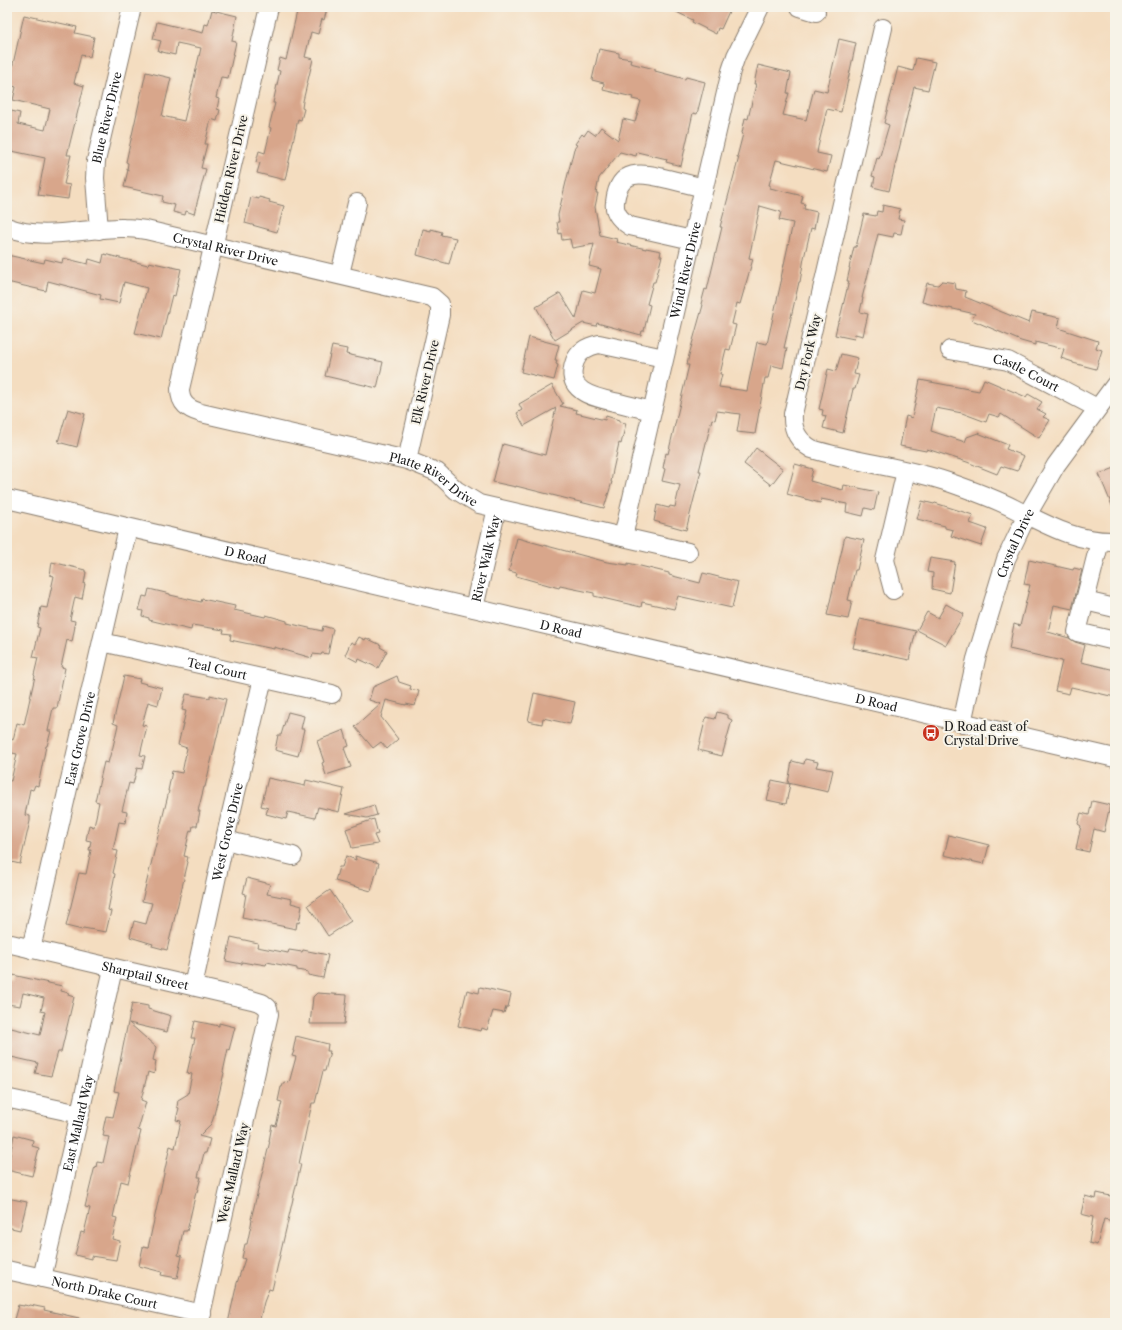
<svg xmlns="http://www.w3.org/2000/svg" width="1122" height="1330" viewBox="0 0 1122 1330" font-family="'Libre Caslon Text',serif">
<rect width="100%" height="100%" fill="#f7f3e8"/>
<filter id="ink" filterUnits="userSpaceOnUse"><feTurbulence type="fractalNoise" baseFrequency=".025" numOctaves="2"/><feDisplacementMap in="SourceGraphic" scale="8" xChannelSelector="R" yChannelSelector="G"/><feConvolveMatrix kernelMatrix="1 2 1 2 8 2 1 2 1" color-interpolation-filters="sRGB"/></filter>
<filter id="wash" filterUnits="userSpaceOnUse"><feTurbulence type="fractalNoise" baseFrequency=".012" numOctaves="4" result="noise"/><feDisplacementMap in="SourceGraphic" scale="16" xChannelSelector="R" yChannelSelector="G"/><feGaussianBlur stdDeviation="0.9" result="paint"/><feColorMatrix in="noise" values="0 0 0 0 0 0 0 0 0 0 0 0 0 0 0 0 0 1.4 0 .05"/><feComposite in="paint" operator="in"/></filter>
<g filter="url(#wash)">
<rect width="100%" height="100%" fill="#f4ddc0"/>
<g id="blocks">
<g fill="#d8a68b" fill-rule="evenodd">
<path d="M298 7H326L325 9H327L324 20 322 19 318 34 311 32 305 57 313 59 303 101 302 108 304 109 301 120 298 119 285 180 257 173 260 163 256 162 259 151 265 153 271 128 269 127 275 103H273L280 71 277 70 280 58 286 60Z"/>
<path d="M666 7H731L721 29 718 28 716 34 692 22 693 20Z"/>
<path d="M212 10 237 16 232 41 236 42 228 78 221 77 216 98 219 99 217 109 220 110 217 121 211 119 205 144H207L201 168 206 169 194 214 186 211 185 215 173 212 175 205 162 202 163 196 124 187 128 170H127L128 163 126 162 146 72 171 78 162 116 184 121 201 48 177 43 175 55 158 51 161 41 153 39 157 22 203 33 205 24 208 25Z"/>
<path d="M24 15 77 27 75 33 94 37 90 57 81 55 74 83 84 86 67 155H71L64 184 70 185 68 199 38 195 45 158 7 150V110L20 113 18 124 45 130 50 109 13 100 16 87 7 84V73H10L13 64Z"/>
<path d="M839 39 856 43 841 112 827 109 818 147 817 153 831 156 827 172 776 160 769 185H770V188L803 196 801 203 805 204 804 209 817 212 814 229 811 228 804 258 800 282H799L784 348H787L783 368 771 365 768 378H765L755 434 737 432 740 414 717 411 715 420 712 419 699 471H701L686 530 654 521 657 505 669 508 670 506 675 507 680 485 662 481 665 469 663 468 666 453 668 454 689 365H687L689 355 703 305 701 304 705 289 707 290 722 227H720L739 157H737L743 134 742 133 745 118 748 119 753 97 756 84H754L758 65 791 73 787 93H789L783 115 806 120 814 89 827 92ZM760 206 781 212 779 220 793 223 781 278H782L767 344 757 342 747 391 719 387 722 374H720L726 349 730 350 736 325 732 324 737 303 740 304 753 259 749 258Z"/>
<path d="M599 49 619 53V57L631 59 630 63 655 69V71L685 79 686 77 705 82 697 114 693 113 681 166 666 162 667 159 637 152 636 156 620 152 599 178 596 193H598L595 207 600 235 617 239 616 242 646 249V248L661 251 660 256H662L655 282H653L647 304 650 305 644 331H642L641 335 597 323 596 326 583 323 555 340 536 307 560 293 576 319 583 290 595 293 601 269 589 266 594 244 572 248 570 239 562 240 561 233 559 234 557 222H559L558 215 574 149 577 145 575 144 582 134 584 136 588 130 595 135 601 127 618 140 623 119 635 122 641 101 632 99 633 97 603 90 604 83 592 80Z"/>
<path d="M916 58 935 62 928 90 914 87 889 191 873 187 875 177 872 176 877 158 879 159 889 125 884 123 898 67 913 71Z"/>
<path d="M251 197 259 199V197L270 200 269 202 284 206 277 232 245 223Z"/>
<path d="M883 205 900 209 898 219 904 220 901 234 894 233 893 237 878 234 862 298H863L860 312 868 314 863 336 855 334 854 339 835 335 838 322H839L849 281H847L850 268H849L854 247H856L864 214 876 216 877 211 882 212Z"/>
<path d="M423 229 431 231V229L442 232 441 235 456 238 449 264 417 255Z"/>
<path d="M104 254 148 265 149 262 181 269 175 296 172 295 161 339 135 333 147 288 124 282 119 303 100 299 101 295 48 281 46 291 7 282V255L44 263 45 259 62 263 63 258 88 264 89 259 102 263Z"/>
<path d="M942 281 955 283 956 289 966 291 965 297 1029 323 1032 312 1060 318 1058 328 1098 341 1096 348 1102 350 1096 369 1073 363V362L1061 358 1064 349 1035 342V345L1021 341 972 320 975 314 949 308V309L922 302 927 283 938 285Z"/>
<path d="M529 337 559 345 555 360H557L556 364 558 365 554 380 521 372Z"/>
<path d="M332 346 347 349 346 354 383 362 377 388 325 376Z"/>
<path d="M841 354 858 358 854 374 859 375 855 389H853L843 433 823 428 826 416 822 415 823 410 819 409 828 369 836 371Z"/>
<path d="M984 379 1026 397 1028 394 1042 402 1037 409 1046 414 1043 417 1050 420 1039 438 1001 414 999 417 989 414 986 422 962 413 936 408 931 431 965 442 967 437 978 433 1008 445 1006 449 1024 456 1017 471 1001 466 997 474 967 462 927 449 926 451 900 446 906 416 912 418 920 380 979 391Z"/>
<path d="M552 385 563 404 560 406 577 410 576 413 605 420 606 416 619 420V422L626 423 621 444 619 443 613 470 611 482H612L604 508 516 486V487L493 482 503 444 545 455 556 408 524 426 517 413 522 410 519 404Z"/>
<path d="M68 409 85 414 77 447 58 442Z"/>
<path d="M756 448 783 469 771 485 744 464Z"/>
<path d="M795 464 813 469 810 481 843 490 844 485 878 492 874 510 865 508 863 516 846 512 847 504 821 499 820 503 787 494Z"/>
<path d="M1115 468V513L1099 474Z"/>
<path d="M922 501 934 504 935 503 973 515 970 523 987 529 981 546 951 536 953 530 945 528V526L917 519Z"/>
<path d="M845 536 864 540 857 570H855L848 600 852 601 848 619 827 615Z"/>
<path d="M517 538 607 562 628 565V563L669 573V575L700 583 703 573 738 582 732 608 678 596 674 609 642 602 641 607 594 596V593L560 586 559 588 516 576 517 573 509 571Z"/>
<path d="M930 558 955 562 950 593 932 589 933 573 927 572Z"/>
<path d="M1029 560 1073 570 1074 568 1082 570 1072 609 1054 605 1048 632 1069 638 1075 642 1085 645 1081 662 1115 670V697L1071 687 1069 694 1055 691 1062 661 1009 649 1014 624 1020 626 1030 585 1024 584Z"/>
<path d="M52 562 85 570V572H86L84 584H85L82 599 75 597 70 620 75 621 74 626H75L72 642 67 640 61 667 65 668 57 708H53L48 731H51L47 746H46L38 786 35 785 33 790 30 789 25 815 30 816V821L20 864 7 861V780L11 781 17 754 8 752 11 739 13 740 17 723 24 725 35 676 34 675 38 658 33 657 40 628 37 627 41 607 47 608 54 576 50 575Z"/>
<path d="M149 589 170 594V595L201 602 202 599 235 606 234 610 265 617 266 615 287 621V623L322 631 323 626 333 629 328 654 322 653 321 655 313 654 312 658 274 647V649L230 640 231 634 223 633 224 630 192 625 191 630 149 620V618L142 616 143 611 139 610 143 596 147 597Z"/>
<path d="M946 604 964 614 946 645 917 630 927 612 938 618Z"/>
<path d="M860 619 916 631 909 660 853 648Z"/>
<path d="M359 637 365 640 366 638 381 645 380 647 387 651 378 668 359 659 358 662 345 655 351 642 355 644Z"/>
<path d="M124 676 140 679 139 682 162 688 158 705 148 702 142 725 147 726 140 755 145 756 142 769 137 768 133 784 129 783 122 811 127 812 125 823 119 822 113 850 118 851 113 873 115 874 108 910 111 911 106 932 83 928 82 930 66 926 79 873 86 874 91 850H89L91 841 86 840 89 825 94 827 99 802 95 801 104 762 108 763 111 752 112 751 118 725 113 723Z"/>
<path d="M397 676 399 682 411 686 410 689 419 691 415 706 406 704V705L386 700 381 717 398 739 387 749 381 742 373 748 355 727 381 704 369 700 373 687Z"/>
<path d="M534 693 575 702 570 724 543 718 542 724 528 721Z"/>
<path d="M186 694 210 698V695L226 699 205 787H204L198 811H200L197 826H193L192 831 190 830 184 856 188 857 187 861 188 862 167 950 152 946 153 944 130 937 134 921 146 924 152 903 142 901 169 791H168L172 771 182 773 187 748 178 745 186 711 182 710Z"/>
<path d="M288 712 304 716 301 729H304L298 756 275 750 278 735H281Z"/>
<path d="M717 712 728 715V718L732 720 722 756 698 750 706 717 715 719Z"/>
<path d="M344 730 349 746 344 748 351 767 326 775 322 763 324 762 317 741Z"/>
<path d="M805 759 818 762 816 767 833 770 828 792 788 783 792 761 804 764Z"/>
<path d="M268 778 305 786 306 780 344 789 339 812 318 807 315 818 288 812 286 819 266 814 268 808 261 806Z"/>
<path d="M772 780 790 784 786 804 767 800Z"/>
<path d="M1092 801 1110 805 1104 832 1094 829 1089 852 1076 849 1081 826 1078 824 1081 813 1089 815Z"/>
<path d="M374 805 377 815 367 818 346 814Z"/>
<path d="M374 819 378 834 374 835 378 844 352 848 346 829Z"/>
<path d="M949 835 989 845 984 864 944 855Z"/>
<path d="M346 856 356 860 355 856 379 863 371 891 335 881 339 867H342Z"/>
<path d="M247 878 270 884 267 894 292 899 291 903 302 906 299 923 297 922 296 929 242 918 246 894 243 893Z"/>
<path d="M330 890 351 921 328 936 308 905Z"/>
<path d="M231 937 258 943 257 947 288 953 289 950 302 952 303 950 328 955 323 978 308 975V972L297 970V968L267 962 266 965 254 963 253 964 242 962V964L226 961Z"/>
<path d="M13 975 62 986 61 991 69 993 68 995 74 997 61 1052H58L51 1076 35 1073 38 1063 7 1056V1027L40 1035 45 1012 41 1011 44 998 23 993 20 1006 7 1004V979L12 980Z"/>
<path d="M480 987 511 994 508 1007H506L504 1013 493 1011 487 1030 482 1028 481 1031 458 1026 467 990 479 993Z"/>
<path d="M317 993 347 995 344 1024H310L313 997Z"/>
<path d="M132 1003 148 1006V1009L171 1016 167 1032 129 1023 156 1047 153 1060 156 1061 154 1074 148 1072 141 1100 146 1102 138 1130 141 1131 128 1183 121 1181 113 1217 117 1218 112 1239 120 1241 116 1260 91 1256V1259L75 1255 81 1232 84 1233 90 1208 85 1207 95 1166 96 1167 97 1162 103 1163 109 1137 103 1136 104 1131 103 1130 106 1116 113 1117 119 1092 114 1091Z"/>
<path d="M195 1021 219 1026V1023L235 1027 229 1050 228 1049 223 1072 224 1073 213 1119 211 1124 199 1136 210 1139 206 1153H204L198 1177H201L197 1192H196L187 1231H183L178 1255 182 1256 177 1278 161 1275 162 1272 139 1266 143 1247 148 1248 170 1146 175 1148 181 1121 176 1120 179 1108 177 1107 178 1100 188 1094 192 1074 187 1073 195 1038H191Z"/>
<path d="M296 1036 328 1044 327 1051H330L325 1071H323L315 1103H312L299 1164H301L272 1290 269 1289 264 1302 259 1323H228L237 1283 245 1259 242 1258 245 1244H247L252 1220 251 1219 270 1141H269L272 1125 276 1126 282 1102 278 1101 281 1087H282L284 1082 289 1083 296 1057 292 1056 294 1051H293Z"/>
<path d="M14 1135 33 1140 32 1146 39 1148 32 1176 7 1170Z"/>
<path d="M1097 1193 1115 1197V1214L1113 1221 1104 1219 1097 1245 1089 1243 1093 1217 1081 1214 1085 1196 1096 1199Z"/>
<path d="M7 1198 27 1202 20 1230 7 1227Z"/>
<path d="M18 1305 24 1306V1305L29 1306 30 1305 45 1308 44 1310 79 1318V1323H13Z"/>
</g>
</g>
</g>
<g filter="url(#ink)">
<use href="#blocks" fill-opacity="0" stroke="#887c6e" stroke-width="1"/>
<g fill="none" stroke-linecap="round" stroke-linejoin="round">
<defs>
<g id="minor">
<path id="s1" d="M269 7 180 389C180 404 188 409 201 413L407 460 437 472 456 490 479 504 688 552"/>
<path d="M800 7 816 12"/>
<path d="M883 28 793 414C792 430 798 441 812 449 857 463 904 467 948 482 971 490 994 498 1015 509 1049 526 1076 542 1115 541"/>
<path id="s2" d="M7 227C44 242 86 227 124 228 132 228 139 229 146 230L432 297 440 304V315L407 460"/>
<path id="s3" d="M99 230 95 178 96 161 132 7"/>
<path d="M692 240 630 226C622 221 613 214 615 202 619 167 642 173 668 179 680 182 692 185 704 188"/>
<path d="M340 274 357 203"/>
<path id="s4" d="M950 350 1008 361 1097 408"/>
<path d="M652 411C641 408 630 406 619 403 597 398 563 393 575 361 579 351 589 346 599 344L664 358"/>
<path id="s5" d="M7 499 1115 758"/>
<path id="s6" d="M623 537 731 71 736 56 760 7"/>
<path d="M1100 541 1077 632 1115 641"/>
<path d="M893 590 885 560 906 471"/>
<path d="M1085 601 1115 608"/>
<path id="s7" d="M474 608 497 508"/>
<path id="s8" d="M102 642 332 694"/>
<path id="s9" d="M962 723 976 659 1006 559 1027 515 1056 465 1115 385"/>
<path d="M225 839 237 843 293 856"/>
<path id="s10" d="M7 943 252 1000 262 1003 268 1008 269 1014 199 1323"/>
<path id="s11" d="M31 949 128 528"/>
<path id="s12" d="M193 986 225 839 263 678"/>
<path d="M10 1099 80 1114"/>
<path id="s13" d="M7 1270 202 1314"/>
<path id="s14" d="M42 1278 113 969"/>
</g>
</defs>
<use href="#minor" stroke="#887c6e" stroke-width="20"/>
<use href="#minor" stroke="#fff" stroke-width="18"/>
</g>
</g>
<defs>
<symbol id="bus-disc" viewBox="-11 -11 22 22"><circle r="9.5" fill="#c8321e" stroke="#f7f3e8"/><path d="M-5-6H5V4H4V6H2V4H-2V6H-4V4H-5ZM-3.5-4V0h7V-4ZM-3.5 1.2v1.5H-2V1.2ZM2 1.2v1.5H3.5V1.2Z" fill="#fff"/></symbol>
</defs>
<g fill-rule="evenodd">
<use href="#bus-disc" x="921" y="723" width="20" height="20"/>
</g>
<g text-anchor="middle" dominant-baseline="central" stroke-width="4" stroke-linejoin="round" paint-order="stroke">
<g font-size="12" fill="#1c1c1c" stroke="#f7f3e8">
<text stroke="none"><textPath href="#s3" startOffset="114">Blue River Drive</textPath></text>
<text transform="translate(231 169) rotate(-77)">Hidden River Drive</text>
<text stroke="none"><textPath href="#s2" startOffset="222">Crystal River Drive</textPath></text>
<text stroke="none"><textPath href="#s6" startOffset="274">Wind River Drive</textPath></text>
<text transform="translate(808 352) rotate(-77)">Dry Fork Way</text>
<text stroke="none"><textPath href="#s4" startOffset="80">Castle Court</textPath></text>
<text transform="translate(425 382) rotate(-77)">Elk River Drive</text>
<text stroke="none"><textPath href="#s1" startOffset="671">Platte River Drive</textPath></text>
<text stroke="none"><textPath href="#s9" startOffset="188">Crystal Drive</textPath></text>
<text stroke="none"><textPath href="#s5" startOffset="245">D Road</textPath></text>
<text stroke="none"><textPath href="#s7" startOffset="51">River Walk Way</textPath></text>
<text stroke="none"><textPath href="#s5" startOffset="569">D Road</textPath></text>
<text stroke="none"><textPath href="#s8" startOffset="118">Teal Court</textPath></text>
<text stroke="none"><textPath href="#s5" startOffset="893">D Road</textPath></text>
<text stroke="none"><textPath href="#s11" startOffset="216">East Grove Drive</textPath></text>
<text stroke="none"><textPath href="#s12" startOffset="158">West Grove Drive</textPath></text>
<text stroke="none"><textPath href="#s10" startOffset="142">Sharptail Street</textPath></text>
<text stroke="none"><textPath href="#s14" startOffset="159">East Mallard Way</textPath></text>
<text transform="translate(233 1173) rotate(-77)">West Mallard Way</text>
<text stroke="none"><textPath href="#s13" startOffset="100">North Drake Court</textPath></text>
</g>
<g font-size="12" fill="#1c1c1c" stroke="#f7f3e8" text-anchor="start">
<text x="944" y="726">D Road east of<tspan x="944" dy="14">Crystal Drive</tspan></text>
</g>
</g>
<rect width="1122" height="1330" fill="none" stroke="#f7f3e8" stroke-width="24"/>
</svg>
